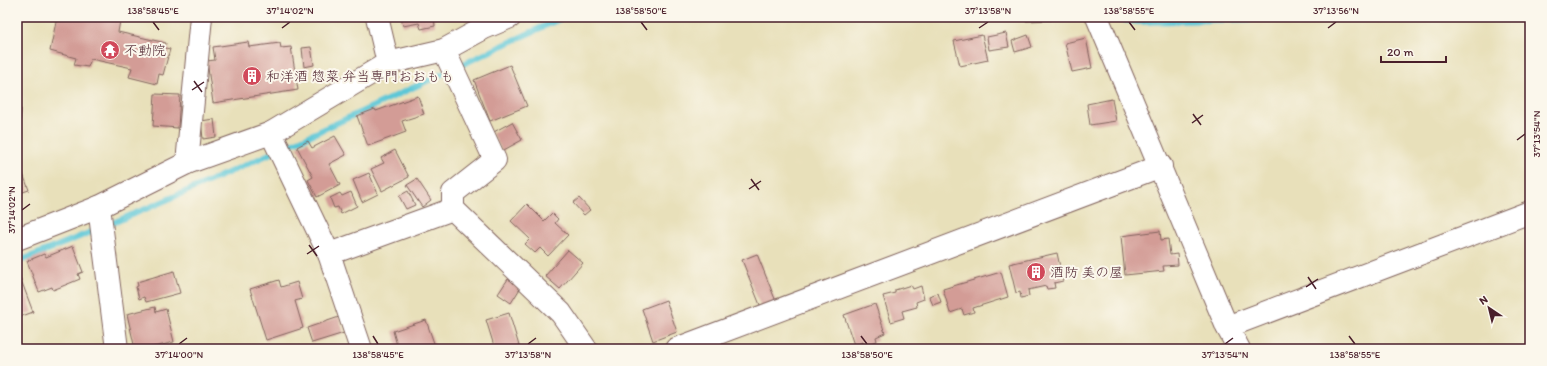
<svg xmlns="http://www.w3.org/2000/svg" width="1547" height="366" viewBox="0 0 1547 366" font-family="Itim,'Klee One',sans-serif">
<rect width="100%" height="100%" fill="#fbf7ec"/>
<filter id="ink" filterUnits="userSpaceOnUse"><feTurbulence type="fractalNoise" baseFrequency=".025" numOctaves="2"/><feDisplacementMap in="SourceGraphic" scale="8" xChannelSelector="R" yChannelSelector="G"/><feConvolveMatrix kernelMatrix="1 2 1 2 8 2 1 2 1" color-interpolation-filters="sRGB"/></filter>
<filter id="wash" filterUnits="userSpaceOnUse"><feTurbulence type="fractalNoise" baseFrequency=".012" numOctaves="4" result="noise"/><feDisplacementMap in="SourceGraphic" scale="16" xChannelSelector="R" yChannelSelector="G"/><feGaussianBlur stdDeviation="0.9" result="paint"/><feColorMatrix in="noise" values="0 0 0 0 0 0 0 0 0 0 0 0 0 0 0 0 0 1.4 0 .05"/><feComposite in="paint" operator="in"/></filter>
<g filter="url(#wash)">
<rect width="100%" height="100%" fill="#e8e0ba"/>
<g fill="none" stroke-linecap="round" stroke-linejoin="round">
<g stroke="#5dc7d7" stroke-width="6">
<path d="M1102 17 1139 22 1334 17"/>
<path d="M17 262C203 189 383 101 564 17"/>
</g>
</g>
<g id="blocks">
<g fill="#d39c96">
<path d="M57 17H104L120 21 118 32 166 43 165 48 170 49 163 75 159 74 157 84 129 77 132 68 91 59 88 67 74 65 76 58 50 51Z"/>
<path d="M401 17H434L435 26 421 29 419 23 403 26Z"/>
<path d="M1026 17H1051L1052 20 1026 21Z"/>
<path d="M1006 33 1009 47 989 50 987 37Z"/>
<path d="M982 35 988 60 960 66 954 41Z"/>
<path d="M1028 35 1032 47 1015 52 1012 41Z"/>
<path d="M1086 38 1092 68 1072 72 1065 43Z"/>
<path d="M248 42 249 47 280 43 281 48 291 47 298 90 213 103 207 61 215 60 213 47Z"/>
<path d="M311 47 314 65 304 67 302 48Z"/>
<path d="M510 65 527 106 490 121 474 80Z"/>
<path d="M155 94 180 95 178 128 153 126Z"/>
<path d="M418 96 424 114 402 121 406 132 368 146 357 116 375 109 376 111Z"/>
<path d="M1112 99 1116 121 1090 125 1087 104Z"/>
<path d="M17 109H21L20 123H17Z"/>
<path d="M214 119 216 137 203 139 201 121Z"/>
<path d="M512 122 522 140 502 151 492 133Z"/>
<path d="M335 136 346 155 329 164 340 185 317 197 308 180 313 177 297 147 308 141 312 148Z"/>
<path d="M395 150 409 177 382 191 371 169 384 163 381 158Z"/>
<path d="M20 166 29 190 17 194V168Z"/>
<path d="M369 173 378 194 362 202 353 180Z"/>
<path d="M417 179 431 200 422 207 407 185Z"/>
<path d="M408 191 415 205 406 209 399 196Z"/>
<path d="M351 192 357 206 341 214 338 207 334 208 330 198 340 193 342 196Z"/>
<path d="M579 198 590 210 584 215 573 203Z"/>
<path d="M527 204 544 221 552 213 558 219 555 223 568 235 548 256 540 248 535 253 525 244 530 239 511 221Z"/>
<path d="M1160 231 1161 240 1168 239 1170 255 1177 254 1178 265 1163 266 1164 271 1125 275 1121 236Z"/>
<path d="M73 246 83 272 78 274 80 279 53 290 52 287 39 292 27 261 44 254 46 257Z"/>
<path d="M568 250 583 263 560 289 545 276Z"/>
<path d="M1057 253 1063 281 1054 283 1055 288 1047 289 1046 286 1028 290 1029 296 1021 298 1020 292 1016 293 1009 264Z"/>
<path d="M757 254 777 304 762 310 742 260Z"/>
<path d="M17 269 33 312 17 318Z"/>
<path d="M174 271 180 293 146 302 144 297 139 299 136 287 138 286 137 282Z"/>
<path d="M1001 272 1008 297 973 308 974 312 964 315 962 309 950 313 943 289Z"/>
<path d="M508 279 521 287 511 303 498 294Z"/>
<path d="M279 280 281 287 297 282 302 299 295 301 303 328 266 340 250 289Z"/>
<path d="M911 285 913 289 921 286 924 299 916 302 917 307 902 311 904 318 891 322 883 296 895 293V290Z"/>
<path d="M938 293 941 302 933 305 929 296Z"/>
<path d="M666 300 677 332 653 341 642 309Z"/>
<path d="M875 304 885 333 876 337 877 341 864 346 863 342 854 345 844 315Z"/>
<path d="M155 307 156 312 166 309 174 342 146 349H135L127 314Z"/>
<path d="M509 313 520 349H495L486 320Z"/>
<path d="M339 317 344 333 312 343 307 328Z"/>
<path d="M426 320 436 349H398L393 331Z"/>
</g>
</g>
</g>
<g filter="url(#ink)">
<use href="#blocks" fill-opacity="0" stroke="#81635d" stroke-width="1"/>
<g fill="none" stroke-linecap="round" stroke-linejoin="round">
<defs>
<g id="minor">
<path d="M377 17 388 63"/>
<path d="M1097 17 1227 327 1239 349"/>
<path d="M444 50 495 160 453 193V209"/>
<path d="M271 133 329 254 361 349"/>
<path d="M187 163 201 17"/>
<path d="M99 207 117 349"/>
<path d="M329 254 453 209 561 313 586 349"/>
<path d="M1227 327 1530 212"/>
<path d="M676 349 1161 166"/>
</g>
<path id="major" d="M17 239 99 207 187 163 271 133 388 63 444 50 484 28 510 17"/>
</defs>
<use href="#minor" stroke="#81635d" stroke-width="24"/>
<use href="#major" stroke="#81635d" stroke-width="24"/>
<use href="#minor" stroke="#fff" stroke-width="22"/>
<use href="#major" stroke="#fff" stroke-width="22"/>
</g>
</g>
<path fill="none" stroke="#4a1f2b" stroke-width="1.5" d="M153 22 159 30M641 22 647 30M1129 22 1135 30M282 28 290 22M979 28 988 22M1328 28 1336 22M194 81 202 92M192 90 204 82M1193 114 1201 125M1192 123 1203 115M1517 140 1525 134M751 179 759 190M749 189 761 181M22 210 30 204M309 245 317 256M307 254 319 246M1308 277 1316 289M1306 287 1318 279M373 336 378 344M861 336 867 344M1349 336 1355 344M179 344 187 338M528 344 536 338M1225 344 1233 338"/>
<defs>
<symbol id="temple-disc" viewBox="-11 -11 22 22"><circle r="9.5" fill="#d1495b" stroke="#fbf7ec"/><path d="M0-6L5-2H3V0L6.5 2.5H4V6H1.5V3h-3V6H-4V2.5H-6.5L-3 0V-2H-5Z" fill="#fff"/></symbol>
<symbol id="building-disc" viewBox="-11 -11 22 22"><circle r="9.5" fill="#d1495b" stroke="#fbf7ec"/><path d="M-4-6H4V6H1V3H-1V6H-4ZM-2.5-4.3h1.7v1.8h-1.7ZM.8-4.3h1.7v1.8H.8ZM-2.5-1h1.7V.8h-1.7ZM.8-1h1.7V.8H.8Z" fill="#fff"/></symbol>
</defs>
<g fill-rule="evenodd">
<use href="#temple-disc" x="99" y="39" width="22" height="22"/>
<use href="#building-disc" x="241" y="65" width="22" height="22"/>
<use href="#building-disc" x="1025" y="261" width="22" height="22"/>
</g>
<g text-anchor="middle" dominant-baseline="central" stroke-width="4" stroke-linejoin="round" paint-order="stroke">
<g font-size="14" fill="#4a1f2b" stroke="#fbf7ec" text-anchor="start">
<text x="124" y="50">不動院</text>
<text x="266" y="76">和洋酒 惣菜 弁当専門おおもも</text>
<text x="1050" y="272">酒防 美の屋</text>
</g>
</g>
<rect width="1547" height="366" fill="none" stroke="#fbf7ec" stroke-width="44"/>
<g transform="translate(1489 308) rotate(325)" stroke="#fbf7ec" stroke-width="3" paint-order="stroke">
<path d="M0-3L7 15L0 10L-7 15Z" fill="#4a1f2b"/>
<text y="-6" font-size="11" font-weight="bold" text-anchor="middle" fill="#4a1f2b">N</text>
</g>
<path d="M1381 56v6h65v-6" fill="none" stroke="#4a1f2b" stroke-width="2"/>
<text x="1387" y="56" font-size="12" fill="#4a1f2b" stroke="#fbf7ec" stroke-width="3" paint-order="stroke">20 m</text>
<rect x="22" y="22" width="1503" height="322" fill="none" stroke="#4a1f2b" stroke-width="1.5"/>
<g font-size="10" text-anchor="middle" fill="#4a1f2b">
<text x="153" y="14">138°58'45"E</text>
<text x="290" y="14">37°14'02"N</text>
<text x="641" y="14">138°58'50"E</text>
<text x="988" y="14">37°13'58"N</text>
<text x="1129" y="14">138°58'55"E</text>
<text x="1336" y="14">37°13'56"N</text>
<text transform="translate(1536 134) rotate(-90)" y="4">37°13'54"N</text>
<text transform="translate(11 210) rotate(-90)" y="4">37°14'02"N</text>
<text x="179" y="358">37°14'00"N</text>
<text x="378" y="358">138°58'45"E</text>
<text x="528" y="358">37°13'58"N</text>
<text x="867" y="358">138°58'50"E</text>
<text x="1225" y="358">37°13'54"N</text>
<text x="1355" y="358">138°58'55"E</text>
</g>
</svg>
